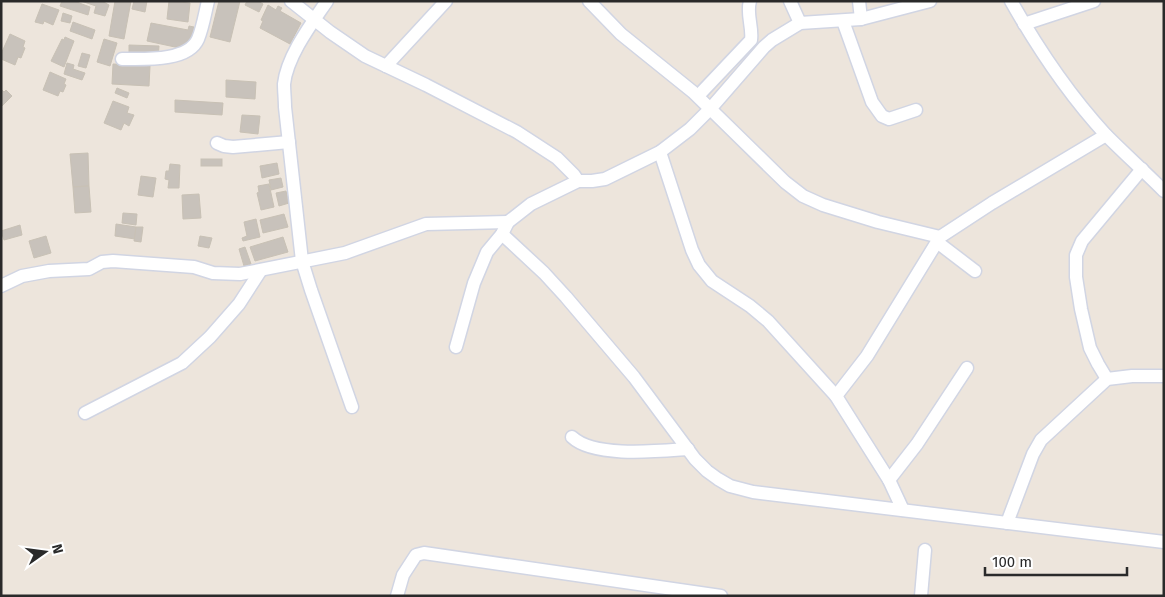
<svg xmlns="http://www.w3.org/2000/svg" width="1165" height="597" viewBox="0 0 1165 597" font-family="'Fira Sans',sans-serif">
<rect width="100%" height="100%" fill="#ede5dc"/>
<g fill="#c8c2bb" stroke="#c8c1b5">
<path d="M62 1H74L90 7 88 15 60 6Z"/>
<path d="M81 1H102L109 5 105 16 94 13 96 6Z"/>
<path d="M115 1H131L124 39 109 36Z"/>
<path d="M134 1H147L145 12 132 9Z"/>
<path d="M169 1 190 3 188 22 167 19Z"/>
<path d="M219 1H240L230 42 210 37Z"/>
<path d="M247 1H258L263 4 259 12 245 5Z"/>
<path d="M42 4 59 10 53 25 44 21 43 24 35 22Z"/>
<path d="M268 5 276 10 278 6 282 8 280 11 301 23 290 44 260 28 263 21 261 20Z"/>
<path d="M63 13 72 16 70 23 61 21Z"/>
<path d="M73 22 95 30 92 39 70 31Z"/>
<path d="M151 23 188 30 189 26 194 27 189 50 147 41Z"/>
<path d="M10 34 25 41 23 47 25 48 21 58 18 57 15 65 1 59V54Z"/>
<path d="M65 37 74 41 64 67 51 61 62 39 64 40Z"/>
<path d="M104 39 117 43 110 66 97 62Z"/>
<path d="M129 45 159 46 158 58 129 57Z"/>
<path d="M82 53 90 55 86 68 78 66Z"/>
<path d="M67 63 74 65 73 69 85 73 82 80 64 74Z"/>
<path d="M113 64 150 66 149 86 112 84Z"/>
<path d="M50 72 66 79 64 84 66 85 63 92 60 91 58 96 43 90Z"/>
<path d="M226 80 256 82 255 99 226 97Z"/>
<path d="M117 88 129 93 127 98 115 93Z"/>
<path d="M1 89 4 92 6 90 12 96 1 107Z"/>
<path d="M175 100 223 103 222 115 175 112Z"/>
<path d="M113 101 129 107 127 113 134 115 129 126 124 123 121 130 104 123Z"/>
<path d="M242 115 260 116 258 134 240 132Z"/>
<path d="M88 153 89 186 73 187 70 154Z"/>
<rect x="201" y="159" width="21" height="7"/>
<path d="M277 163 279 174 262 178 260 166Z"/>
<path d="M170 164 180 165 179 188H168L169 180 165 179 166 171H169Z"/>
<path d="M141 176 156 178 153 197 138 195Z"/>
<path d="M281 178 283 187 271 190 269 180Z"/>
<path d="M269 184 274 207 261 210 257 193 259 192 258 186Z"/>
<path d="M89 186 91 212 75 213 73 187Z"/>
<path d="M286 191 289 203 279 206 276 193Z"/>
<path d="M199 194 201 218 183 219 182 195Z"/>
<path d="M123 213 137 214 136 225 122 223Z"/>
<path d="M284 214 288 227 263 233 260 220Z"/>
<path d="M256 219 260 237 243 241 242 238 247 236 244 222Z"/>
<path d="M116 224 136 227 135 239 115 236Z"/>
<path d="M20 225 22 235 4 240 1 231Z"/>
<path d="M136 227H143L141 242 134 241Z"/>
<path d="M46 236 51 253 34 258 29 241Z"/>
<path d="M200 236 212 238 209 248 198 246Z"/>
<path d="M283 237 288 252 255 261 250 247Z"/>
<path d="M245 247 251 264 244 266 239 249Z"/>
</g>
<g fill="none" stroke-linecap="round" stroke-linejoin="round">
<defs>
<g id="minor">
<path d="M291 1 330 32 365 56 426 85 517 132 557 158 574 175 578 181"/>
<path d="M327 1C312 23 287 56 284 84 284 91 285 100 285 107L302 261 311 290 352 407"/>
<path d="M589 1 621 34 693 92 785 182 803 196 823 205 878 222 940 237"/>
<path d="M790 1 800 23"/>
<path d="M859 1 861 19"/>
<path d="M1011 1C1037 47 1070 96 1106 135 1125 154 1145 172 1164 191"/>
<path d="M843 21 872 102 882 116 889 119 916 110"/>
<path d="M1024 24 1094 1"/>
<path d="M122 59C143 59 188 62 198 39 203 27 205 13 208 1"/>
<path d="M386 66 446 1"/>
<path d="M698 96 751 40C753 27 746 14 750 1"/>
<path d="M217 143 224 146 233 147 289 142"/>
<path d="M660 152 692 250 699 265 712 281 750 306 768 321 836 396 889 480 903 510"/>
<path d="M502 234 544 273 566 297 634 377 695 459 707 471 718 479 730 486 753 492 1164 542"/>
<path d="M937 242 975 271"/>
<path d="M1 286 22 276 49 271 89 269 102 262 113 261 194 267 213 273 240 274 345 253 426 224 508 222"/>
<path d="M456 347 474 283 487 252 502 234 508 222 531 204 578 181H592L605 179 660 152 690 129 711 108 764 47 772 40 800 23 861 19 930 1"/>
<path d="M1107 379 1098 364 1090 348 1081 309 1076 277V255L1082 241 1142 169"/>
<path d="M836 396 867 356 940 237 992 203 1106 135"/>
<path d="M85 413 182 363 210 337 239 304 261 270"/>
<path d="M572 437C594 458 659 451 688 449"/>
<path d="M889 480 917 444 967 368"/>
<path d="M1007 523 1033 454 1041 440 1107 379 1132 376H1164"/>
<path d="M397 596 403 575 416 555 424 553 721 596"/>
<path d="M921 596 925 550"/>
</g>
</defs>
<use href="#minor" stroke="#d1d5e3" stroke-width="15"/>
<use href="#minor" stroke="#fff" stroke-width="12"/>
</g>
<rect width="1165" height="597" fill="none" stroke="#2a2a2a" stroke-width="5"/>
<g transform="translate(45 552) rotate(76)" stroke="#ffffff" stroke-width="4" paint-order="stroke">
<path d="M0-4L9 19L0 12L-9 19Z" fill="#2a2a2a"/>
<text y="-8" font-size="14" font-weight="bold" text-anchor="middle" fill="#2a2a2a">N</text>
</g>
<path d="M985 567v8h142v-8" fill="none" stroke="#2a2a2a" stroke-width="2.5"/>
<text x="992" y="567" font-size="15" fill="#2a2a2a" stroke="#ffffff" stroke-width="4" paint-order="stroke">100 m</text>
</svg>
